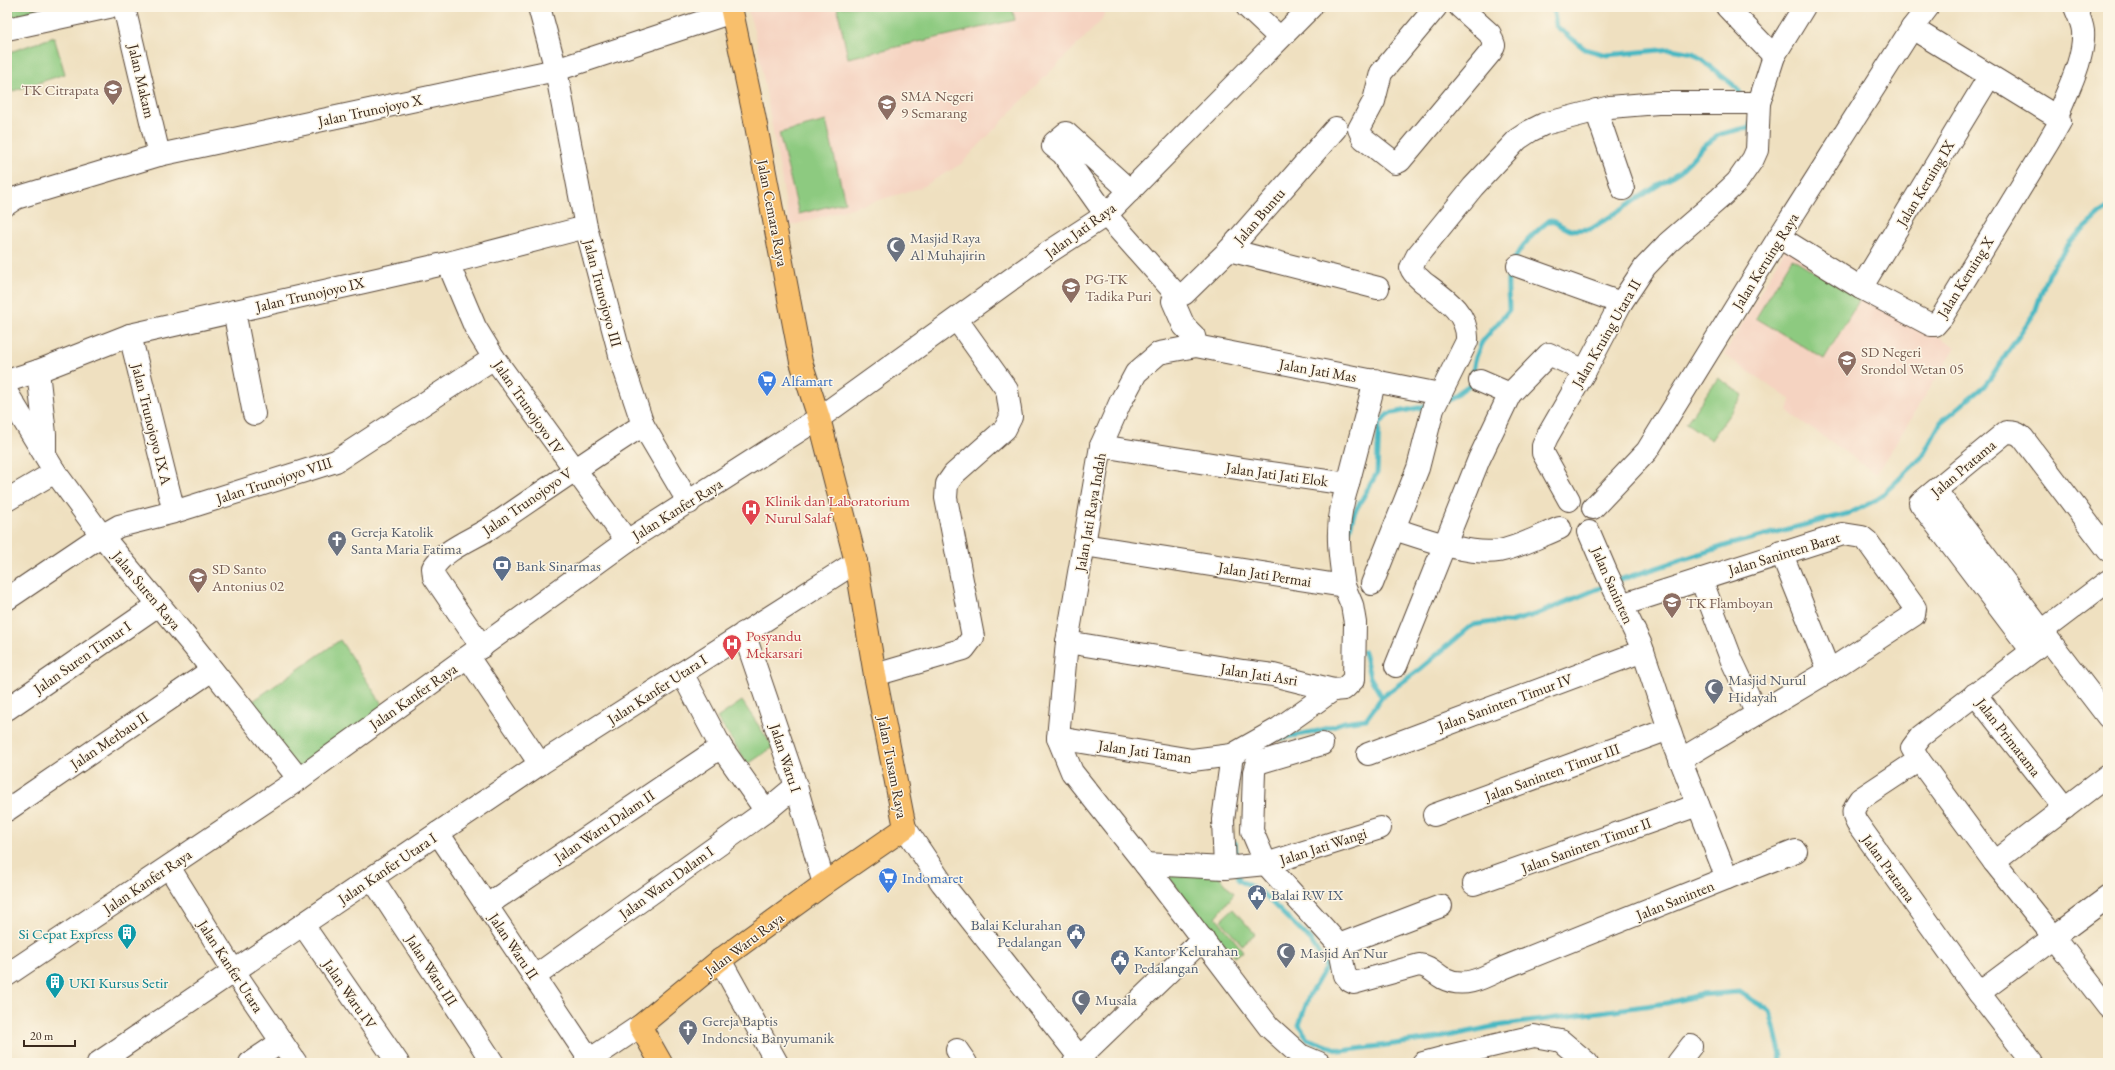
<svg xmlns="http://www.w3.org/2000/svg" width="2115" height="1070" viewBox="0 0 2115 1070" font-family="'EB Garamond',serif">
<defs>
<pattern id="cemetery-stones" width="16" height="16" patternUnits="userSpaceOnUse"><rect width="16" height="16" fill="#8dca80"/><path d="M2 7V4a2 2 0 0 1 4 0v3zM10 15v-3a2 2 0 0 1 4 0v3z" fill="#74a468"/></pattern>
</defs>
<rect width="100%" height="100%" fill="#fcf5e5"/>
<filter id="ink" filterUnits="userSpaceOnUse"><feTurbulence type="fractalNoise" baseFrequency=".025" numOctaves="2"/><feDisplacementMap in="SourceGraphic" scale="8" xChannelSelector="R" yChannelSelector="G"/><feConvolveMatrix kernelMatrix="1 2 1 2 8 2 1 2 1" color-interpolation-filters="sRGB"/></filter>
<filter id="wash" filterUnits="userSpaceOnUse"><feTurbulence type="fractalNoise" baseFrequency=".012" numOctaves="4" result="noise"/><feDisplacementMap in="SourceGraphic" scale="16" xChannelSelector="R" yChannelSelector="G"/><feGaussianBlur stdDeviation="0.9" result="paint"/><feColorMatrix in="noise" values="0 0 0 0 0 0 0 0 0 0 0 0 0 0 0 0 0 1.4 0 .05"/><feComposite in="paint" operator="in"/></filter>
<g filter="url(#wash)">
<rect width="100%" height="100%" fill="#efe0c0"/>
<g fill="#f5d3c1">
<path d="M747 7H1108L1100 22 1043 79 961 164 920 188 790 226 756 37Z"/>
<path d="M1787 246 1956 347 1876 474 1788 412 1791 400 1724 355Z"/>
</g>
<path fill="url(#cemetery-stones)" stroke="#647a4f" d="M7 7H52L7 20Z"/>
<g fill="#8dca80" stroke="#647a4f">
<path d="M837 7H1012L1015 20 848 58Z"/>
<path d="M54 37 65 74 7 93V53Z"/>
<path d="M826 121 845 202 799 214 779 133Z"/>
<path d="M1792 258 1860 299 1824 359 1756 318Z"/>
<path d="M1718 378 1743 395 1711 440 1686 423Z"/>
<path d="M340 640 384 707 301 772 243 708Z"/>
<path d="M742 701 773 747 748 764 717 718Z"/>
<path d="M1163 871 1218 875 1234 894 1216 917 1243 951 1235 957Z"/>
<path d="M1233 909 1255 934 1242 945 1221 920Z"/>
</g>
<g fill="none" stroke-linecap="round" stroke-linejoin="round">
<g stroke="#4ab8c2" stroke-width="5">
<path d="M1553 7 1556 26 1585 49 1607 55 1671 49 1693 53 1737 88 1743 98"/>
<path d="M1445 402 1471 384 1475 360 1482 342 1509 310C1509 300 1507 288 1508 279 1512 253 1531 235 1550 220L1570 230 1591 229 1680 171 1705 145 1720 134 1750 127V124"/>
<path d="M1349 531 1354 513 1377 473 1379 425 1388 414 1428 406"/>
<path d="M1616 581 1731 544 1850 513 1878 499 1922 457 1941 422 1984 386 1991 377 2035 312 2048 273 2069 243 2108 207"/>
<path d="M1364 652 1370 677 1382 697"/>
<path d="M1281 738 1318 731 1344 722 1366 719 1382 697 1420 669 1472 625 1493 622H1510L1537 614 1607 585"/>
<path d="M1235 843 1237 863"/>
<path d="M1238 873 1239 880 1262 893 1311 941 1326 967 1309 996 1299 1025 1308 1039 1342 1051 1439 1038 1496 1026 1667 1003 1700 995 1739 992 1770 1011 1781 1056 1778 1063"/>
</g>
</g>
</g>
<g filter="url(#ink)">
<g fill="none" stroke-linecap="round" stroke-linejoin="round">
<defs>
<g id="minor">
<path d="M124 7 159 155"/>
<path d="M539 7 556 70 586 227 621 359 643 425 689 503"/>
<path d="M1247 7 1280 38"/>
<path d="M1436 7 1381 73 1374 101 1359 129 1363 138 1395 163 1400 161 1491 52 1494 45 1490 34 1460 7"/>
<path d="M1727 7 1774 56"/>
<path d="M1912 28 2057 117"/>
<path d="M7 29 109 7"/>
<path d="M1596 110 1623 189"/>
<path d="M2057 117C2067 91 2085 59 2083 31 2082 22 2078 15 2075 7"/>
<path d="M1130 191 1066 133 1054 143 1053 146 1063 154 1106 215 1176 294 1173 301 1184 326 1194 336 1196 346 1159 353 1136 373 1120 403 1101 446 1067 642 1058 738 1072 772 1145 864 1269 1027 1300 1055 1319 1063"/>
<path d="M7 204 16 198 159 155 556 70 732 12"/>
<path d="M1779 237 1861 288 1931 325H1935L1942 317 2049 141 2060 122 2057 117"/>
<path d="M1229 250 1378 288"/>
<path d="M448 263 475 327 494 358 627 541"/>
<path d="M1518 266 1621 303"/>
<path d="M1861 288 1989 77"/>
<path d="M1176 294H1184L1229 250 1336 128"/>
<path d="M234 311 254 414"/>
<path d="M130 335 174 512"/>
<path d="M1196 346 1440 394"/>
<path d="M38 371 45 434V451"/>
<path d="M7 381 38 371 130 335 448 263 586 227"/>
<path d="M1480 381 1510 394 1549 354 1585 371"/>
<path d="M7 393 55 472 102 536 190 642 299 779"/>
<path d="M1101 446 1243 469 1348 484 1375 380"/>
<path d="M1936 491 2042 631"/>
<path d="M7 500 55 472"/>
<path d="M1569 500 1543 453V446L1547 437 1585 371 1621 303 1645 267 1669 242 1720 198 1737 182 1753 159 1757 150 1759 103 1774 56 1804 7"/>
<path d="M1593 508 1647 451 1779 237 1912 28 1928 7"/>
<path d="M1394 529C1423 538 1469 556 1499 551 1520 547 1540 536 1560 528"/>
<path d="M1084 545 1344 586C1338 547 1335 523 1348 484"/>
<path d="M1781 552 1829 671"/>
<path d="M1701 579 1732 661 1757 714"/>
<path d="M2108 581 2042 631 2108 717"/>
<path d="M1372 584 1418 468 1433 409 1467 341C1469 313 1443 297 1423 282 1419 278 1413 274 1411 268L1417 256 1473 187 1518 139 1530 131 1544 124 1610 107 1658 103H1759"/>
<path d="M7 599 96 539 119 526 174 512 336 461 494 358"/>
<path d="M1621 605 1843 534 1862 537 1867 541 1915 608 1914 615 1829 671 1680 760"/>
<path d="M744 633 796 786 824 884"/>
<path d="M1067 642 1243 671 1273 675 1333 690 1344 689 1354 679 1355 623 1352 605 1344 586"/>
<path d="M482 647 434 577 433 568C445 549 471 540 490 528 541 493 591 458 643 425"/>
<path d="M2032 651 1920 503 2006 432C2014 432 2018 433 2023 438L2108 550"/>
<path d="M468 657 540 764"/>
<path d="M1396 666 1479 459 1510 394"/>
<path d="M682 673 721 747 766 811"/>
<path d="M875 675 964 649 973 637 946 498 947 484 954 474 1005 429 1011 417 1007 390 957 320"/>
<path d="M1975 694 2065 808"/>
<path d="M7 709 158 605"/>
<path d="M1058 738 1192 760 1232 755 1278 729 1333 690"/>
<path d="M1322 744 1261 762 1256 765 1254 772 1252 831 1266 864 1339 945 1345 975 1350 981 1354 983 1419 965C1430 966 1434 973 1443 978 1464 989 1483 978 1503 968L1727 878 1673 741 1641 645 1607 574 1589 532"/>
<path d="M1368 754 1643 651"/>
<path d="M1919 760 1994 862 2054 937 2108 897"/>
<path d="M7 810 212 670"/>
<path d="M1434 815 1669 729"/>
<path d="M905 828 942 883 1084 1063"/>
<path d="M438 833 590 1060"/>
<path d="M1994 862 2108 775"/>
<path d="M1145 864 1225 868 1266 864 1380 828"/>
<path d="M169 867 233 970 296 1063"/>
<path d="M1225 868 1223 820 1232 755"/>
<path d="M372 878 493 1063"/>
<path d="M1727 878 1796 851"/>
<path d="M1474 884 1698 805"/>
<path d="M487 905 721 747"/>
<path d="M303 925 398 1063"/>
<path d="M1339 945 1441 906"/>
<path d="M720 960 777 1063"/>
<path d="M7 975 299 779 627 541 819 418 1046 254 1106 215 1311 7"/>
<path d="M534 977 766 811 796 786"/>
<path d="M1979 993 1857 823C1851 812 1853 809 1860 799L1919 760 1912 748 1921 736 2048 639"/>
<path d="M957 1050 966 1063"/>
<path d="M1449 1056 1534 1036 1561 1041 1587 1063"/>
<path d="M98 1063 540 764 856 562"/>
<path d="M250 1063 281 1042"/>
<path d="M585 1063 640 1026"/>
<path d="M1074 1063 1203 939"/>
<path d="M1423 1063 1449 1056 1450 1063"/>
<path d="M1678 1063 1691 1046"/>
<path d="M2033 1063 1979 993 2054 937 2108 1007"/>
</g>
<path id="major" d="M661 1063 640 1026 720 960 824 884 905 828 875 675 856 562 819 418 801 362 754 115 731 7"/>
</defs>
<use href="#minor" stroke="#564536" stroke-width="24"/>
<use href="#major" stroke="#564536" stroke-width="24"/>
<use href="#minor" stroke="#fff" stroke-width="22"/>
<use href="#major" stroke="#f8bf6c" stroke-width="22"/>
</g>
</g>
<defs>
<symbol id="school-pin" viewBox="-11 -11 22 30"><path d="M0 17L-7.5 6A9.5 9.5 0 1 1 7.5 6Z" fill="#8d6e63" stroke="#fcf5e5"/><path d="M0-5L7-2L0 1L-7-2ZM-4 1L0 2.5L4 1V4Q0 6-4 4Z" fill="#fff"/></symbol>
<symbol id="mosque-pin" viewBox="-11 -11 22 30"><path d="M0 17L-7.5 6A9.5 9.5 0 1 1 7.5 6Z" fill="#6b7280" stroke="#fcf5e5"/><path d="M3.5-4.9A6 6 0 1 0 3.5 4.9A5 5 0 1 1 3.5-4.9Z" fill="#fff"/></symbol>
<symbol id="supermarket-pin" viewBox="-11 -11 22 30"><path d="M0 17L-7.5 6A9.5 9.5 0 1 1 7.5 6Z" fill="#3f7fe0" stroke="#fcf5e5"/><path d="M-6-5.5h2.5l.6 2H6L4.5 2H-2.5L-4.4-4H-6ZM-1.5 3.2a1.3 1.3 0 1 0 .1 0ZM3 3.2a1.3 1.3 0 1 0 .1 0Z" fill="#fff"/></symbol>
<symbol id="hospital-pin" viewBox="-11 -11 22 30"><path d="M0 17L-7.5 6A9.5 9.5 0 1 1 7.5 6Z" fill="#e0444e" stroke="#fcf5e5"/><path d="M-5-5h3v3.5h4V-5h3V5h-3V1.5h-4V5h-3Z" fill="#fff"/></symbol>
<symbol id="church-pin" viewBox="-11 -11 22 30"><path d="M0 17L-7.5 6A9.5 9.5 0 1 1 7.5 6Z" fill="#6b7280" stroke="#fcf5e5"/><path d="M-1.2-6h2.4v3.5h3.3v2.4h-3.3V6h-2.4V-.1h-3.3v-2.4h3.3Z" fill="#fff"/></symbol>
<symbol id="bank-pin" viewBox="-11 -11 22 30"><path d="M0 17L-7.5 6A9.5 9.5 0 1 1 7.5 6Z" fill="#5c6f8a" stroke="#fcf5e5"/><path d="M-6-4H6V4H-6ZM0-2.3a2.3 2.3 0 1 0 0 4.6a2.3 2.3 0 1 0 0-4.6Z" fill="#fff"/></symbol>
<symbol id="civic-pin" viewBox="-11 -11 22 30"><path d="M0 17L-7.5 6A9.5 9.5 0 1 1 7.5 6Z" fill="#5c6f8a" stroke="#fcf5e5"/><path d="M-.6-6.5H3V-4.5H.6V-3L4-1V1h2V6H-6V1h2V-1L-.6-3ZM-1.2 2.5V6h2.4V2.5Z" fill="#fff"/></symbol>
<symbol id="building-pin" viewBox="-11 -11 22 30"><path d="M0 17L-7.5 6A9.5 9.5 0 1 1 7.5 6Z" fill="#0f9aa8" stroke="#fcf5e5"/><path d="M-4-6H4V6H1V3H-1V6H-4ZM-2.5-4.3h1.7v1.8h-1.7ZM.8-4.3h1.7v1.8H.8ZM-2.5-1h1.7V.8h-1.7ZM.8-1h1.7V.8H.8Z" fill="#fff"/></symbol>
</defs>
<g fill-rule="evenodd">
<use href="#school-pin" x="102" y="78" width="22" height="30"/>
<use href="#school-pin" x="876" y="93" width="22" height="30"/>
<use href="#mosque-pin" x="885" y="235" width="22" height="30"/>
<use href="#school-pin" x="1060" y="276" width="22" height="30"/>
<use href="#school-pin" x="1836" y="349" width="22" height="30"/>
<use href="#supermarket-pin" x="756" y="369" width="22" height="30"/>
<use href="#hospital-pin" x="740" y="498" width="22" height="30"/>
<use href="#church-pin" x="326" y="529" width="22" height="30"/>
<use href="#bank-pin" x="491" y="554" width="22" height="30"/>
<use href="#school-pin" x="187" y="566" width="22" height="30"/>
<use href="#school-pin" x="1661" y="591" width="22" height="30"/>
<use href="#hospital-pin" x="721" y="633" width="22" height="30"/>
<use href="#mosque-pin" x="1703" y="677" width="22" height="30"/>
<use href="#supermarket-pin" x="877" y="866" width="22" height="30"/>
<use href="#civic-pin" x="1246" y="883" width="22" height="30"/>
<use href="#building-pin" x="116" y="922" width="22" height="30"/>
<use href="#civic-pin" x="1065" y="922" width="22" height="30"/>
<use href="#mosque-pin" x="1275" y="941" width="22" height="30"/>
<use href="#civic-pin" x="1109" y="948" width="22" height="30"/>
<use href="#building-pin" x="44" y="971" width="22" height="30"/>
<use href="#mosque-pin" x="1070" y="988" width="22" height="30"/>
<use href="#church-pin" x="677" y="1018" width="22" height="30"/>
</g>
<g text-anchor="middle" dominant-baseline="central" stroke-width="3" stroke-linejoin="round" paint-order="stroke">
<g font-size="15" fill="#3b2a1e" stroke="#fcf5e5">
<text transform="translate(142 81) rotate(77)">Jalan Makam</text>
<text transform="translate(370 110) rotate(-12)">Jalan Trunojoyo X</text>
<text transform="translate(1925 183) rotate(-59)">Jalan Keruing IX</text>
<text transform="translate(773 213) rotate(79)">Jalan Cemara Raya</text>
<text transform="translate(1259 216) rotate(-49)">Jalan Buntu</text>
<text transform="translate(1080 230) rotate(-36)">Jalan Jati Raya</text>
<text transform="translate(1765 261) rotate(-58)">Jalan Keruing Raya</text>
<text transform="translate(1965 277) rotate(-58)">Jalan Keruing X</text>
<text transform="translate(603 293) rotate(75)">Jalan Trunojoyo III</text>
<text transform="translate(310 294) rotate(-13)">Jalan Trunojoyo IX</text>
<text transform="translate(1606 333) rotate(-60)">Jalan Kruing Utara II</text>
<text transform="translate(1318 370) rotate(10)">Jalan Jati Mas</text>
<text transform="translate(529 407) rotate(55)">Jalan Trunojoyo IV</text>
<text transform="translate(152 424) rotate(76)">Jalan Trunojoyo IX A</text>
<text transform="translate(1963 468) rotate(-40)">Jalan Pratama</text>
<text transform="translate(1277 474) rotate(8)">Jalan Jati Jati Elok</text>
<text transform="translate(274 480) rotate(-18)">Jalan Trunojoyo VIII</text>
<text transform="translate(527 501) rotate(-35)">Jalan Trunojoyo V</text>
<text transform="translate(677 509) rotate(-32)">Jalan Kanfer Raya</text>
<text transform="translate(1090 512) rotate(-80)">Jalan Jati Raya Indah</text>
<text transform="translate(1784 553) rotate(-17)">Jalan Saninten Barat</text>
<text transform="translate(1265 574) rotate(9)">Jalan Jati Permai</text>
<text transform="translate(1613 585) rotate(66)">Jalan Saninten</text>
<text transform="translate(147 590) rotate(50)">Jalan Suren Raya</text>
<text transform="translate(82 657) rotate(-35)">Jalan Suren Timur I</text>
<text transform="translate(1259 674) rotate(9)">Jalan Jati Asri</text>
<text transform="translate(657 689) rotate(-33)">Jalan Kanfer Utara I</text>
<text transform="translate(413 696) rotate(-35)">Jalan Kanfer Raya</text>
<text transform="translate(1505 702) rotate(-20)">Jalan Saninten Timur IV</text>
<text transform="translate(2009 737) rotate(52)">Jalan Primatama</text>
<text transform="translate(109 740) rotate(-34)">Jalan Merbau II</text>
<text transform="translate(1145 751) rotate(8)">Jalan Jati Taman</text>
<text transform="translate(786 758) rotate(72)">Jalan Waru I</text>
<text transform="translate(893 767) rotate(79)">Jalan Tusam Raya</text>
<text transform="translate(1552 772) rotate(-20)">Jalan Saninten Timur III</text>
<text transform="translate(604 826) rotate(-34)">Jalan Waru Dalam II</text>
<text transform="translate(1586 845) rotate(-20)">Jalan Saninten Timur II</text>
<text transform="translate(1323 846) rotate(-18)">Jalan Jati Wangi</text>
<text transform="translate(387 868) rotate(-34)">Jalan Kanfer Utara I</text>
<text transform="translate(1889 868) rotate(54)">Jalan Pratama</text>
<text transform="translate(147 881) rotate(-34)">Jalan Kanfer Raya</text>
<text transform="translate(666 882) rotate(-36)">Jalan Waru Dalam I</text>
<text transform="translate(1675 900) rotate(-22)">Jalan Saninten</text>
<text transform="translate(744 944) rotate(-37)">Jalan Waru Raya</text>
<text transform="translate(514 946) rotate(56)">Jalan Waru II</text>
<text transform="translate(231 966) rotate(57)">Jalan Kanfer Utara</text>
<text transform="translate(432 970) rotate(57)">Jalan Waru III</text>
<text transform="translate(350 994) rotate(55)">Jalan Waru IV</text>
</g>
<g font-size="15" fill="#785e54" stroke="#fcf5e5" text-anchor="start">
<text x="99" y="89" text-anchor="end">TK Citrapata</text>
<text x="901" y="95">SMA Negeri<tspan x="901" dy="17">9 Semarang</tspan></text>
<text x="1085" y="278">PG-TK<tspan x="1085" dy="17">Tadika Puri</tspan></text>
<text x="1861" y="351">SD Negeri<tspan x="1861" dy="17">Srondol Wetan 05</tspan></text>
<text x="212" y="568">SD Santo<tspan x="212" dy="17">Antonius 02</tspan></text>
<text x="1686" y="602">TK Flamboyan</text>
</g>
<g font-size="15" fill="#5b616d" stroke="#fcf5e5" text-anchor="start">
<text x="910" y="237">Masjid Raya<tspan x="910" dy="17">Al Muhajirin</tspan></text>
<text x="351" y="531">Gereja Katolik<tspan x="351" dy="17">Santa Maria Fatima</tspan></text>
<text x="1728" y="679">Masjid Nurul<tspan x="1728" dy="17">Hidayah</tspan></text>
<text x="1300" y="952">Masjid An Nur</text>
<text x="1095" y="999">Musala</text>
<text x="702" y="1020">Gereja Baptis<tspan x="702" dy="17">Indonesia Banyumanik</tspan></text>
</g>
<g font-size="15" fill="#366cbe" stroke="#fcf5e5" text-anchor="start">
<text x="781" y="380">Alfamart</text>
<text x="902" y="877">Indomaret</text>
</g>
<g font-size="15" fill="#be3a42" stroke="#fcf5e5" text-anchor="start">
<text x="765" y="500">Klinik dan Laboratorium<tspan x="765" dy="17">Nurul Salaf</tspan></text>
<text x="746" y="635">Posyandu<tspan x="746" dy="17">Mekarsari</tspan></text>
</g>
<g font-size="15" fill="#4e5e75" stroke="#fcf5e5" text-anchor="start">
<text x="516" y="565">Bank Sinarmas</text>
<text x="1271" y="894">Balai RW IX</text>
<text x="1062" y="924" text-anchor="end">Balai Kelurahan<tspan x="1062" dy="17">Pedalangan</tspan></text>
<text x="1134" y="950">Kantor Kelurahan<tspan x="1134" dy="17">Pedalangan</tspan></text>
</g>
<g font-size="15" fill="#0d838f" stroke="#fcf5e5" text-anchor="end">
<text x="113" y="933">Si Cepat Express</text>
<text x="69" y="982" text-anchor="start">UKI Kursus Setir</text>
</g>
</g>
<rect width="2115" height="1070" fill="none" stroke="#fcf5e5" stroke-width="24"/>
<path d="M24 1040v6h51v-6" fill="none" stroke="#3b2a1e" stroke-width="2"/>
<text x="30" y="1040" font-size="12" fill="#3b2a1e" stroke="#fcf5e5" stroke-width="3" paint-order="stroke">20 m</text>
</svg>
